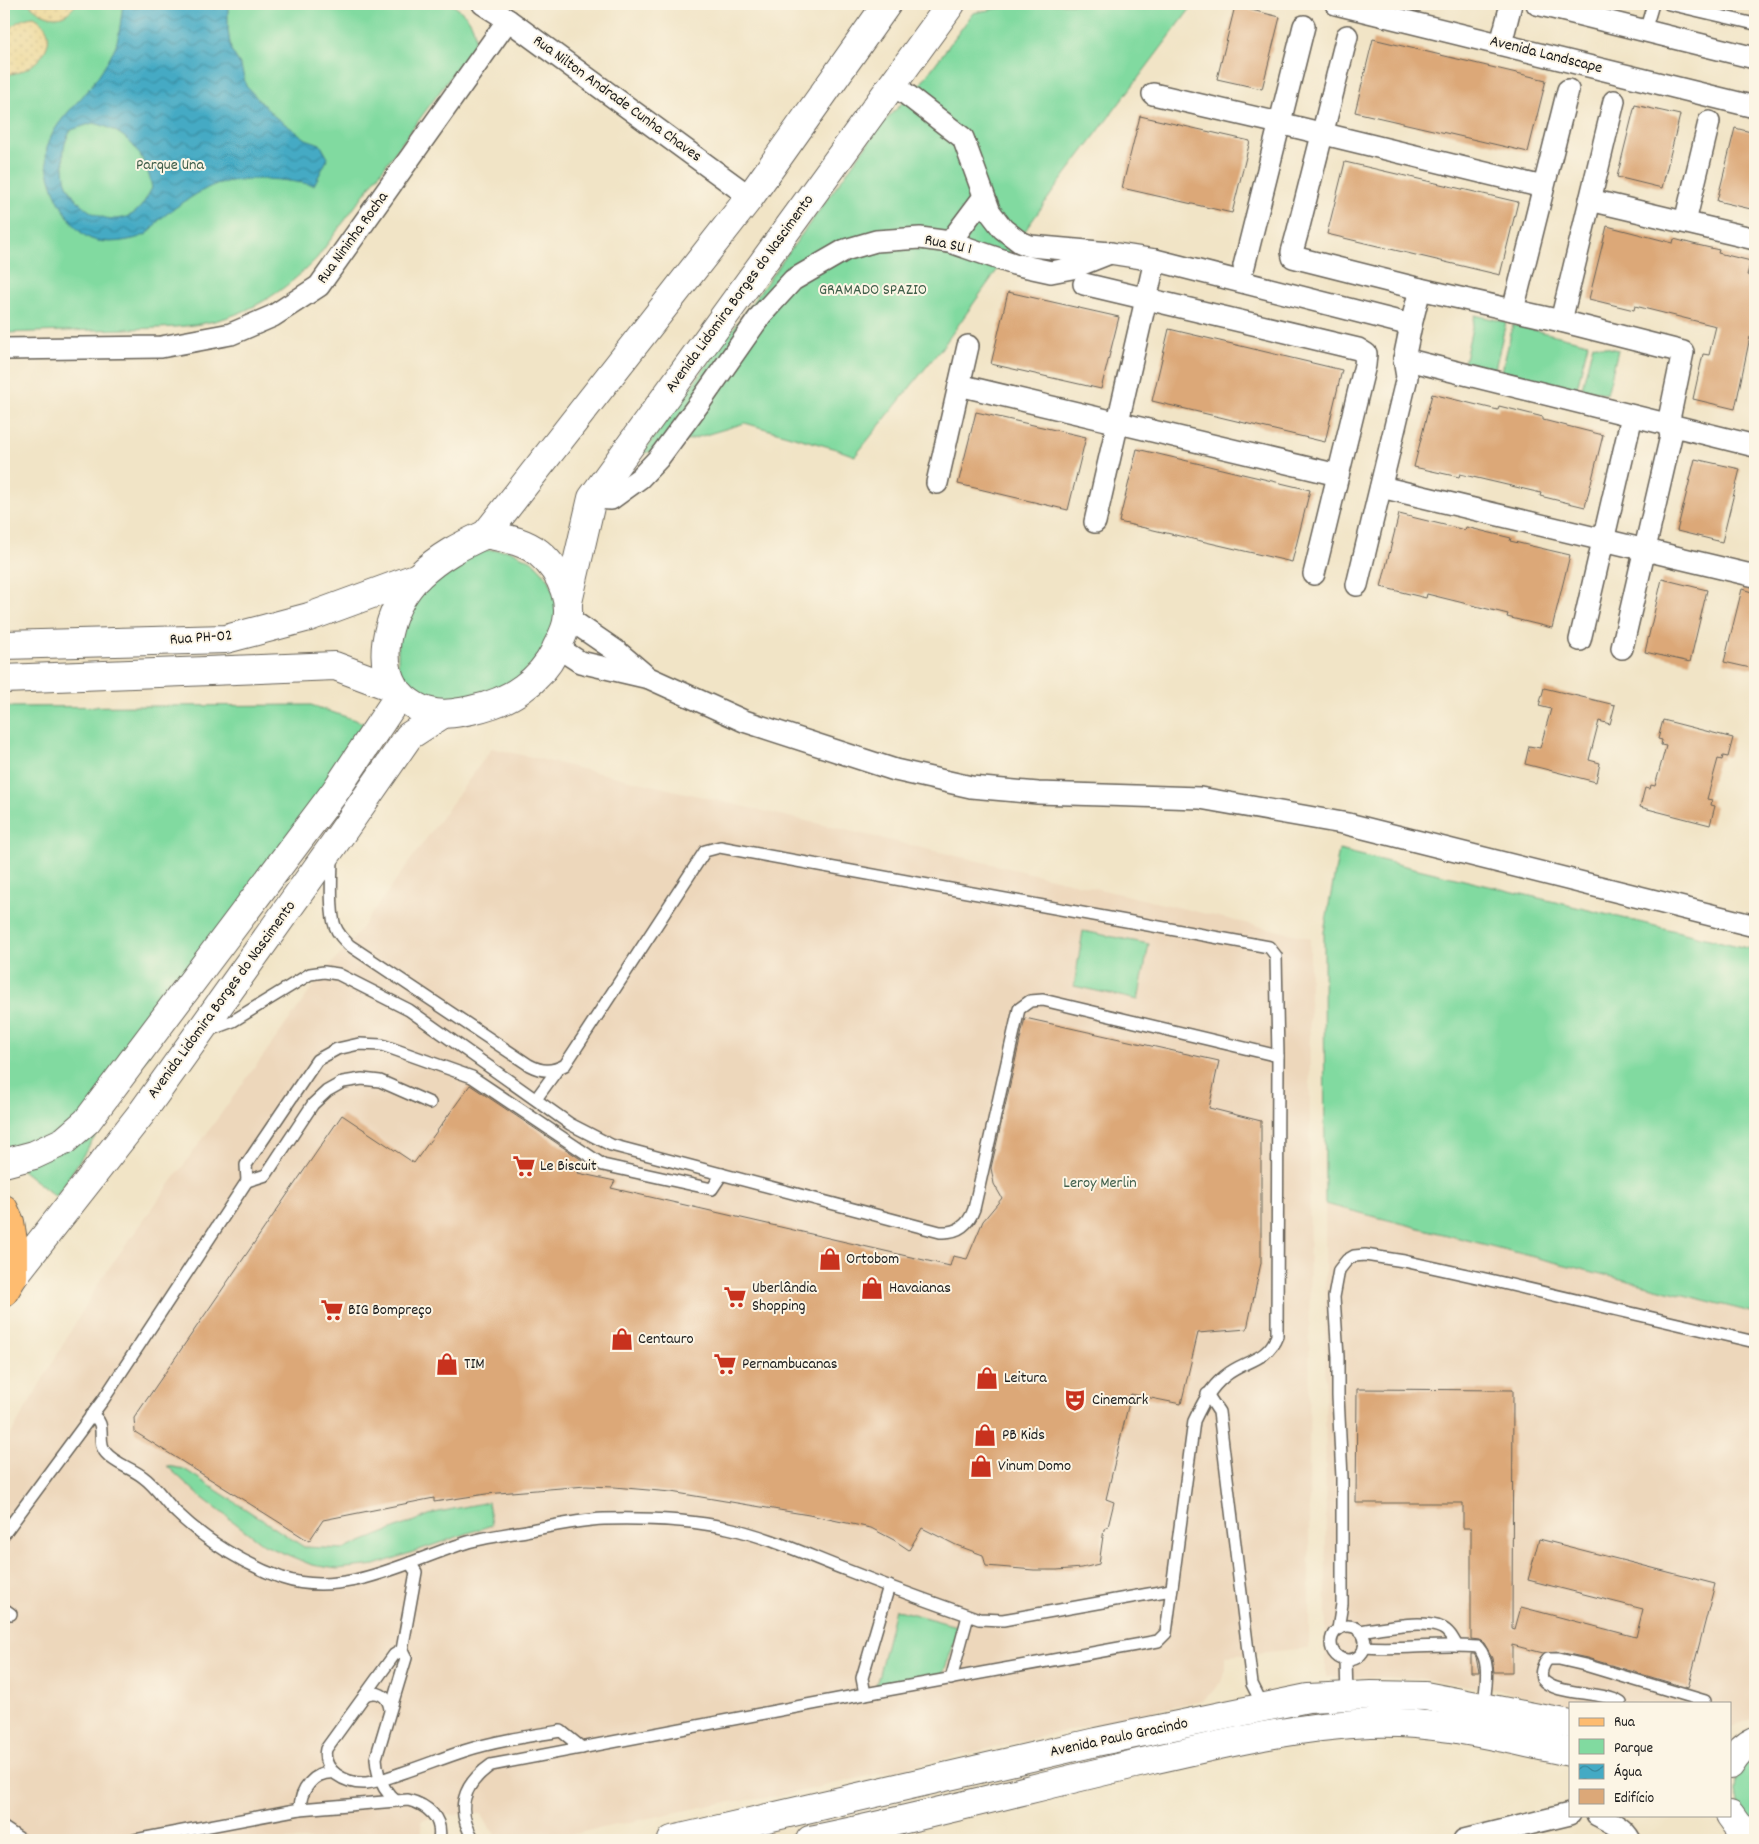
<svg xmlns="http://www.w3.org/2000/svg" width="1759" height="1844" viewBox="0 0 1759 1844" font-family="Dekko,sans-serif">
<defs>
<pattern id="sand-dots" width="8" height="8" patternUnits="userSpaceOnUse" patternTransform="scale(1.25)"><rect width="8" height="8" fill="#eeda9e"/><path d="M2 2h.1M6 6h.1" fill="none" stroke="#ccba88" stroke-width="1.8" stroke-linecap="round"/></pattern>
<pattern id="water-waves" width="16" height="10" patternUnits="userSpaceOnUse" patternTransform="scale(1.25)"><rect width="16" height="10" fill="#44aac4"/><path d="M0 5q4-4 8 0t8 0" fill="none" stroke="#388a9e"/></pattern>
</defs>
<rect width="100%" height="100%" fill="#fcf5e5"/>
<filter id="ink" filterUnits="userSpaceOnUse"><feTurbulence type="fractalNoise" baseFrequency=".02" numOctaves="2"/><feDisplacementMap in="SourceGraphic" scale="10" xChannelSelector="R" yChannelSelector="G"/><feConvolveMatrix kernelMatrix="1 2 1 2 8 2 1 2 1" color-interpolation-filters="sRGB"/></filter>
<filter id="wash" filterUnits="userSpaceOnUse"><feTurbulence type="fractalNoise" baseFrequency=".0096" numOctaves="4" result="noise"/><feDisplacementMap in="SourceGraphic" scale="20" xChannelSelector="R" yChannelSelector="G"/><feGaussianBlur stdDeviation="1.12" result="paint"/><feColorMatrix in="noise" values="0 0 0 0 0 0 0 0 0 0 0 0 0 0 0 0 0 1.4 0 .05"/><feComposite in="paint" operator="in"/></filter>
<g filter="url(#wash)">
<rect width="100%" height="100%" fill="#f1e4c6"/>
<g fill="#edd7bb">
<path d="M492 748 1310 938 1309 1648 1226 1656V1669L1221 1682 1213 1692 1202 1700 776 1797 721 1803 544 1840H506L497 1836 488 1826 482 1813 435 1816 421 1821 422 1832 420 1840H4V1446L101 1279 324 972 349 945Z"/>
<path d="M1325 1204 1755 1313V1717L1730 1728V1703H1570V1707L1500 1690 1416 1678 1326 1677Z"/>
</g>
<g fill="#81daa0" stroke="#4e7b5e">
<path d="M4 4H451C467 14 476 24 475 44L317 258C291 285 261 307 225 318 194 328 159 328 126 329 85 330 45 332 4 333Z"/>
<path d="M1020 4H1194L1054 190 944 345 855 456 833 448 745 423 642 454 882 124 922 82 973 13Z"/>
<path d="M1475 315 1506 322 1495 369 1464 363Z"/>
<path d="M1513 325 1588 343 1577 388 1502 371Z"/>
<path d="M1593 344 1618 350 1607 394 1582 388Z"/>
<path d="M481 550H509L532 561 549 579 557 603 553 630 539 657 518 679 491 694 459 701 429 700 404 683 398 669V639L405 614 426 585 454 561Z"/>
<path d="M311 705 364 723 56 1197 4 1156V707Z"/>
<path d="M1339 850 1755 950V1313L1325 1204 1324 932Z"/>
<path d="M1083 931 1149 944 1138 1000 1074 986Z"/>
<path d="M167 1466 184 1469 304 1547 344 1549 434 1513 488 1502 492 1525 375 1565 337 1569 312 1565 264 1545 200 1496Z"/>
<path d="M895 1609 960 1627 943 1674 876 1686Z"/>
<path d="M1755 1753V1826L1738 1807 1735 1792 1736 1778 1743 1764Z"/>
</g>
<g fill="url(#sand-dots)" stroke="#857b5d">
<path d="M29 4H76C63 24 44 18 29 4Z"/>
<path d="M34 17C68 36 35 74 8 74 3 68 4 63 4 55 4 35 11 19 34 17Z"/>
</g>
<path fill="url(#water-waves)" stroke="#306370" fill-rule="evenodd" d="M123 4H228V30L231 50 241 66 246 86 274 116 306 139 320 144 328 158 314 185C282 179 252 176 220 183 206 186 171 210 159 220 155 224 152 231 147 234 134 241 104 245 91 239 79 234 72 222 65 212 55 198 43 166 47 148 53 124 73 108 88 90 98 77 109 60 116 45 120 33 121 17 123 4ZM93 123C127 130 146 154 152 188 147 197 141 210 131 215 105 228 76 207 66 182 64 177 63 154 64 148 65 142 68 135 71 130Z"/>
<g id="blocks">
<g fill="#dca878">
<path d="M1235 6 1280 17 1262 89 1217 79Z"/>
<path d="M1373 39 1546 80 1528 152 1355 112Z"/>
<path d="M1635 105 1680 115 1662 188 1617 177Z"/>
<path d="M1140 116 1250 141 1232 213 1122 188Z"/>
<path d="M1735 128 1755 133V210L1717 201Z"/>
<path d="M1345 162 1518 202 1500 275 1327 234Z"/>
<path d="M1607 226 1673 243 1674 239 1693 244 1719 250 1718 253 1751 261 1747 275 1755 277V338L1750 337 1735 409 1693 399 1703 354 1709 355 1716 326 1635 306 1634 310 1589 299Z"/>
<path d="M1008 292 1119 317 1101 389 991 364Z"/>
<path d="M1169 329 1342 370 1325 442 1152 401Z"/>
<path d="M1432 394 1498 410 1499 406 1543 417V420L1603 435 1585 507 1540 496 1541 493 1460 474 1459 477 1414 467Z"/>
<path d="M976 412 1086 437 1068 510 958 484Z"/>
<path d="M1137 449 1310 490 1292 562 1119 522Z"/>
<path d="M1695 459 1740 469 1722 542 1677 531Z"/>
<path d="M1399 514 1465 530 1466 527 1511 538 1510 541 1570 555 1552 628 1507 617 1508 614 1427 594 1426 598 1381 587Z"/>
<path d="M1662 579 1707 590 1690 662 1645 652Z"/>
<path d="M1742 589 1755 593V669L1724 662Z"/>
<path d="M1544 688 1615 705 1610 724 1599 721 1589 760 1600 763 1596 782 1525 764 1529 746 1540 748 1551 709 1539 706Z"/>
<path d="M1663 720 1733 738 1728 757 1723 756 1722 760 1718 759 1707 799 1712 800 1711 805 1715 806 1710 825 1640 807 1645 788 1650 789 1651 785 1655 786 1666 746 1661 745 1662 740 1658 739Z"/>
<path d="M1025 1018 1219 1061 1209 1108 1261 1121V1263L1247 1329 1198 1333 1181 1404 1131 1394 1106 1499 1114 1502 1108 1527 1104 1529 1099 1564 1082 1568 1057 1570H1034L986 1566 983 1555 956 1545 922 1528 909 1550 894 1540 871 1528 809 1515 671 1492 614 1487 586 1486 486 1494 434 1502V1498L323 1520 309 1541 135 1432 134 1418 342 1115 414 1163 470 1085 582 1160 578 1173 615 1181 611 1188 950 1266 953 1256 967 1259 983 1221 1002 1198 994 1184 991 1168Z"/>
<path d="M1357 1389 1513 1390 1512 1628 1515 1629 1521 1607 1636 1637 1643 1609 1528 1580 1539 1539 1715 1584 1688 1688 1587 1658 1559 1652 1543 1653 1512 1645V1672H1494L1492 1657 1484 1643 1479 1640 1471 1639V1528H1463V1503H1356Z"/>
<path d="M1471 1654H1474L1476 1657 1479 1672H1471Z"/>
</g>
</g>
</g>
<g filter="url(#ink)">
<use href="#blocks" fill-opacity="0" stroke="#676258" stroke-width="1"/>
<g fill="none" stroke-linecap="round" stroke-linejoin="round">
<defs>
<g id="service">
<path d="M1669 4 1755 24"/>
<path d="M1645 31 1653 4"/>
<path d="M332 855C332 873 329 910 335 926 338 934 343 939 349 945L529 1065C542 1072 552 1072 565 1065L705 851 720 847 1269 947 1276 956 1278 1056 1277 1336C1267 1362 1244 1360 1225 1376 1210 1388 1202 1404 1194 1421L1166 1633 1158 1641 865 1694 491 1765C462 1785 455 1810 474 1840"/>
<path d="M209 1030 233 1021 310 974 324 972 338 974 409 1010 570 1124 611 1145 940 1232C957 1233 968 1226 974 1209L1019 1009 1030 1001 1043 1000 1278 1056"/>
<path d="M536 1099 557 1070"/>
<path d="M247 1181 266 1175 313 1104 327 1091 343 1082 362 1079 380 1081 430 1103"/>
<path d="M1207 1394 1219 1412 1252 1684 1264 1708"/>
<path d="M91 1415C109 1423 95 1441 106 1453 115 1464 132 1468 143 1477 157 1487 165 1502 177 1513 206 1541 244 1564 282 1578 345 1599 409 1560 468 1542 486 1537 507 1534 526 1531 552 1526 578 1520 604 1519 642 1518 691 1520 728 1528 770 1537 809 1556 849 1571 892 1588 936 1604 979 1619L1003 1620 1171 1590"/>
<path d="M4 1534 103 1400 247 1181 246 1165 317 1060 337 1049 359 1044 382 1045 472 1077 603 1165 712 1189 722 1174"/>
<path d="M4 1609 11 1614"/>
<circle cx="1348" cy="1643" r="17"/>
<path d="M1338 1629 1342 1604V1478L1338 1396V1357L1334 1297 1339 1270 1347 1260 1354 1256 1365 1255 1404 1261 1490 1280 1755 1342"/>
<path d="M1360 1631C1380 1628 1423 1619 1442 1628 1449 1631 1453 1639 1457 1646"/>
<path d="M1364 1647C1402 1650 1440 1643 1478 1647 1492 1663 1485 1686 1484 1706"/>
<path d="M402 1650 394 1655 326 1749C321 1771 346 1784 366 1783 378 1782 390 1777 402 1773 423 1766 443 1758 464 1751 495 1741 529 1736 561 1731L582 1748"/>
<path d="M1346 1660 1347 1696"/>
<path d="M951 1679 968 1616"/>
<path d="M865 1694 862 1678 889 1586"/>
<path d="M365 1695C377 1690 388 1695 390 1709"/>
<path d="M1621 1703C1601 1690 1555 1696 1542 1679 1540 1672 1543 1664 1548 1659H1559L1585 1665 1705 1701"/>
<path d="M396 1801C382 1790 377 1775 376 1758L406 1658 402 1650 416 1572 410 1563"/>
<path d="M300 1809C300 1790 314 1771 334 1773"/>
<path d="M4 1828 22 1840"/>
<path d="M135 1840 300 1809 408 1800C428 1805 443 1818 439 1840"/>
</g>
<g id="minor">
<path d="M483 4 508 20 750 197"/>
<path d="M1336 4 1755 107"/>
<path d="M1537 4 1755 58"/>
<path d="M1347 36 1297 234 1292 252 1293 257 1420 289"/>
<path d="M1501 44 1511 4"/>
<path d="M1153 94 1279 123 1543 187"/>
<path d="M1590 200 1755 239"/>
<path d="M1685 222 1709 122"/>
<path d="M950 242 983 198"/>
<path d="M1110 253 1155 260 1411 325 1420 289 1561 321 1683 352 1668 424 1671 436 1622 648"/>
<path d="M1244 266 1304 26"/>
<path d="M1084 284 1358 349 1366 354 1365 365 1314 574"/>
<path d="M1513 310 1568 90"/>
<path d="M1561 321 1614 101"/>
<path d="M4 349 161 347 231 334 273 316 319 286 508 20"/>
<path d="M1404 359 1755 446"/>
<path d="M959 385 1338 475"/>
<path d="M937 483 968 346"/>
<path d="M1381 487 1755 576"/>
<path d="M592 498 611 499 640 478 658 459 698 405 761 315 793 280 845 250 876 241 920 238 950 242 1014 264 1051 272 1072 268 1110 253 1030 246 1020 242 1003 229 990 212 963 138 893 84"/>
<path d="M1095 522 1155 260"/>
<path d="M1357 585 1407 377 1404 359 1411 325"/>
<path d="M568 618 619 653 645 675"/>
<path d="M1580 640 1632 416"/>
<path d="M557 647 580 662 649 678 744 721 895 770 971 787 1038 793 1200 798 1348 824 1755 926"/>
<path d="M1597 1815C1610 1822 1623 1827 1630 1840"/>
<path d="M1464 1840 1570 1814"/>
</g>
<g id="tertiary">
<path d="M486 534 750 197 887 4"/>
<path d="M486 534C504 538 524 541 539 553 562 572 576 606 563 634 561 640 557 645 555 651 548 665 536 679 523 688 507 700 490 706 471 710 456 713 442 716 427 711 419 709 410 703 404 698 401 694 396 691 394 687 374 653 393 601 419 576 440 556 460 546 486 534Z"/>
<path d="M568 602 592 498 951 4"/>
<path d="M4 645 226 639 309 617 418 577"/>
<path d="M4 679 335 666 394 688"/>
<path d="M4 1163 34 1155 64 1141 87 1121 334 793 400 694"/>
<path d="M13 1277 141 1114 332 847 409 736 443 714"/>
<path d="M1730 1765C1736 1755 1744 1746 1755 1741"/>
<path d="M1730 1815 1738 1826 1755 1838"/>
<path d="M672 1840 1096 1742 1308 1698 1371 1695 1425 1696 1570 1724"/>
<path d="M810 1840C925 1817 1038 1786 1152 1760 1224 1744 1296 1726 1370 1723 1438 1720 1504 1739 1570 1752"/>
</g>
<path id="primary" d="M4 1209 10 1222 13 1241V1277L4 1292"/>
</defs>
<use href="#service" stroke="#676258" stroke-width="14"/>
<use href="#minor" stroke="#676258" stroke-width="24"/>
<use href="#tertiary" stroke="#676258" stroke-width="30"/>
<use href="#primary" stroke="#676258" stroke-width="30"/>
<use href="#service" stroke="#fff" stroke-width="11"/>
<use href="#minor" stroke="#fff" stroke-width="21"/>
<use href="#tertiary" stroke="#fff" stroke-width="28"/>
<use href="#primary" stroke="#febc70" stroke-width="28"/>
</g>
</g>
<defs>
<symbol id="supermarket-bare" viewBox="-9 -9 18 18"><path d="M-6-5.5h2.5l.6 2H6L4.5 2H-2.5L-4.4-4H-6ZM-1.5 3.2a1.3 1.3 0 1 0 .1 0ZM3 3.2a1.3 1.3 0 1 0 .1 0Z" fill="#c8321e" stroke="#fcf5e5" stroke-width="2.5" paint-order="stroke"/></symbol>
<symbol id="shop-bare" viewBox="-9 -9 18 18"><path d="M-5-2.5h2.3a2.7 3.5 0 0 1 5.4 0H5L5.5 6h-11ZM-1.5-2.5h3a1.5 2.3 0 0 0-3 0Z" fill="#c8321e" stroke="#fcf5e5" stroke-width="2.5" paint-order="stroke"/></symbol>
<symbol id="theatre-bare" viewBox="-9 -9 18 18"><path d="M-5-5.5Q0-4 5-5.5V0Q5 5 0 6Q-5 5-5 0ZM-3.3-2.5H-1v1.5H-3.3ZM1-2.5H3.3v1.5H1ZM-2.8 1Q0 5.5 2.8 1Z" fill="#c8321e" stroke="#fcf5e5" stroke-width="2.5" paint-order="stroke"/></symbol>
</defs>
<g fill-rule="evenodd">
<use href="#supermarket-bare" x="508" y="1150" width="32" height="32"/>
<use href="#shop-bare" x="814" y="1243" width="32" height="32"/>
<use href="#shop-bare" x="856" y="1272" width="32" height="32"/>
<use href="#supermarket-bare" x="719" y="1281" width="32" height="32"/>
<use href="#supermarket-bare" x="316" y="1294" width="32" height="32"/>
<use href="#shop-bare" x="606" y="1323" width="32" height="32"/>
<use href="#shop-bare" x="431" y="1348" width="32" height="32"/>
<use href="#supermarket-bare" x="709" y="1348" width="32" height="32"/>
<use href="#shop-bare" x="971" y="1362" width="32" height="32"/>
<use href="#theatre-bare" x="1059" y="1384" width="32" height="32"/>
<use href="#shop-bare" x="969" y="1419" width="32" height="32"/>
<use href="#shop-bare" x="965" y="1450" width="32" height="32"/>
</g>
<g text-anchor="middle" dominant-baseline="central" stroke-width="4" stroke-linejoin="round" paint-order="stroke">
<g font-size="16" fill="#1c1c1c" stroke="#fcf5e5">
<text transform="translate(1546 55) rotate(14)">Avenida Landscape</text>
<text transform="translate(617 99) rotate(36)">Rua Nilton Andrade Cunha Chaves</text>
<text transform="translate(353 238) rotate(-54)">Rua Nininha Rocha</text>
<text transform="translate(948 245) rotate(12)">Rua SU 1</text>
<text transform="translate(740 294) rotate(-54)">Avenida Lidomira Borges do Nascimento</text>
<text transform="translate(201 638) rotate(-4)">Rua PH-02</text>
<text transform="translate(222 1000) rotate(-54)">Avenida Lidomira Borges do Nascimento</text>
<text transform="translate(1119 1738) rotate(-12)">Avenida Paulo Gracindo</text>
</g>
<g font-size="16" fill="#3f5e4a" stroke="#fcf5e5">
<text x="170" y="165">Parque Una</text>
<text x="873" y="290">GRAMADO SPAZIO</text>
<text x="1100" y="1183">Leroy Merlin</text>
</g>
<g font-size="16" fill="#1c1c1c" stroke="#fcf5e5" text-anchor="start">
<text x="540" y="1166">Le Biscuit</text>
<text x="846" y="1259">Ortobom</text>
<text x="752" y="1288">Uberlândia<tspan x="752" dy="18">Shopping</tspan></text>
<text x="889" y="1288">Havaianas</text>
<text x="348" y="1310">BIG Bompreço</text>
<text x="638" y="1339">Centauro</text>
<text x="464" y="1364">TIM</text>
<text x="742" y="1364">Pernambucanas</text>
<text x="1004" y="1378">Leitura</text>
<text x="1092" y="1400">Cinemark</text>
<text x="1002" y="1435">PB Kids</text>
<text x="998" y="1466">Vinum Domo</text>
</g>
</g>
<rect width="1759" height="1844" fill="none" stroke="#fcf5e5" stroke-width="20"/>
<rect x="1569" y="1702" width="162" height="115" fill="#fcf5e5" stroke="#a29e95"/>
<rect x="1579" y="1718" width="25" height="8" fill="#febc70" stroke="#a29e95"/>
<text x="1614" y="1726" font-size="15" fill="#1c1c1c">Rua</text>
<rect x="1579" y="1739" width="25" height="15" fill="#81daa0" stroke="#a29e95"/>
<text x="1614" y="1752" font-size="15" fill="#1c1c1c">Parque</text>
<rect x="1579" y="1764" width="25" height="15" fill="url(#water-waves)" stroke="#a29e95"/>
<text x="1614" y="1776" font-size="15" fill="#1c1c1c">Água</text>
<rect x="1579" y="1789" width="25" height="15" fill="#dca878" stroke="#a29e95"/>
<text x="1614" y="1802" font-size="15" fill="#1c1c1c">Edifício</text>
</svg>
